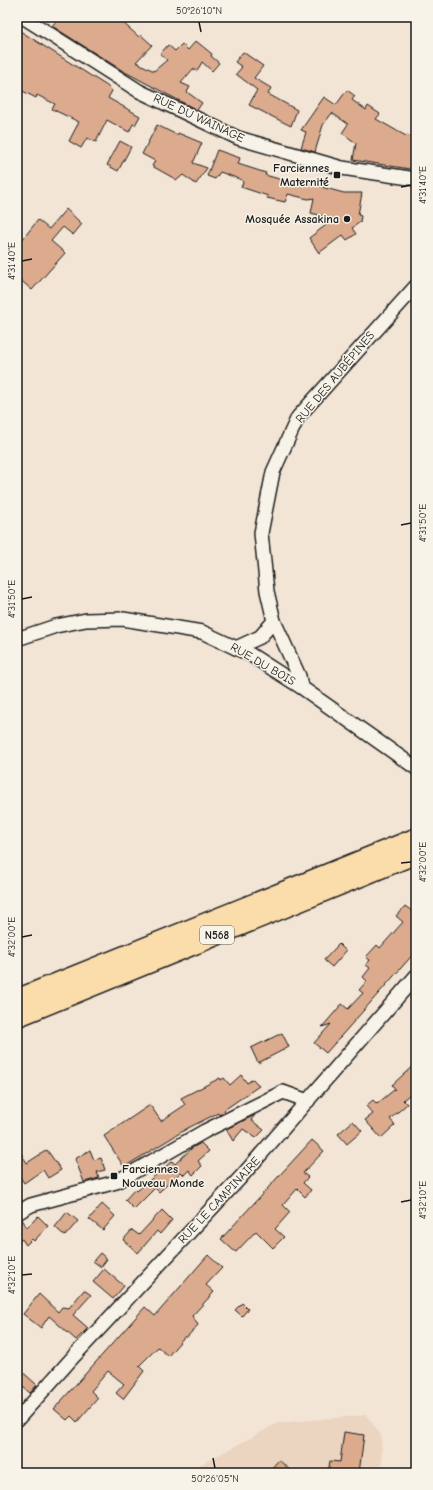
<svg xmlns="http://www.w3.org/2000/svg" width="433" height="1490" viewBox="0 0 433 1490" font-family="'Comic Neue',sans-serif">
<rect width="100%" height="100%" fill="#f2e5d6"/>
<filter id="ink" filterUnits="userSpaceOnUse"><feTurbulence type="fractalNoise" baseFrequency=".025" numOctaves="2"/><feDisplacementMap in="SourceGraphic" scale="8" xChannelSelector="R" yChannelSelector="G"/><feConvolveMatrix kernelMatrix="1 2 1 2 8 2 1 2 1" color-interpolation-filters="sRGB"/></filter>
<g filter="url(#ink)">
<path fill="#ebd4c0" d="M366 1415 381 1435 382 1473H185L278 1423Z"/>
<g fill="#dcab8e" stroke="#1c1c1c">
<path d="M59 17H124L121 21 139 37 141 35 152 45 136 62 154 71 167 60 160 54 168 45 175 51 182 44 188 50 196 41 212 54 211 56 219 63 212 71 202 62 197 71 193 69 181 83 190 87 187 92 202 103 197 110 123 71 52 26Z"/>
<path d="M17 29 107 86 112 91 108 98 140 116 135 125 133 124 129 132 107 120 96 142 87 138 81 148 69 141 79 122 52 109 55 104 37 95 36 98 17 88Z"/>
<path d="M243 52 263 66 254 78 271 88 268 94 297 110 291 126 249 105 257 90 236 74 242 67 235 62Z"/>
<path d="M347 90 355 96 352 100 366 110 368 106 380 114 376 119 406 136 407 135 416 138V170L353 160 356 143 342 133 348 124 332 113 323 125 315 152 301 148 306 132 301 130 324 97 336 105Z"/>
<path d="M157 125 177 135 178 133 202 143 193 163 207 168 196 184 183 175 177 180 152 166 155 161 142 154Z"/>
<path d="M120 141 131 147 118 171 107 165Z"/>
<path d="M217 150 240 158 238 164 266 173 265 175 300 185 301 179 325 188 344 193H362L358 215 361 216 360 222 352 228 356 234 347 240 343 235 319 253 309 238 334 219 311 213 314 198 308 199 288 194 285 202 267 198 268 196 241 187 243 183 242 180 220 172 215 179 207 176Z"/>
<path d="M66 209 82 224 73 235 63 227 51 241 65 253 32 290 17 277V246L38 220 49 229Z"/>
<path d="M405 906 416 914V951L326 1053 314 1043 331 1024 322 1027 342 1004 348 1009 363 993 359 990 367 981 363 977 370 968 366 965 370 960 366 957 377 945 380 948 403 922 396 916Z"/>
<path d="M339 944 346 951 332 967 324 960Z"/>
<path d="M282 1033 289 1047 258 1063 251 1048Z"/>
<path d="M416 1063V1089L403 1100 407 1104 390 1119 395 1125 381 1138 365 1120 373 1114 366 1106 373 1100 377 1104 395 1089 392 1085Z"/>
<path d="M241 1075 247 1083 253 1079 259 1086 224 1110 225 1112 219 1115 218 1113 188 1128 124 1167 104 1136 150 1105 161 1121 185 1105 181 1098 220 1078 221 1080 224 1078 230 1085Z"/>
<path d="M255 1115 251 1120 264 1130 256 1138 243 1129 233 1141 226 1129Z"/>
<path d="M353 1121 362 1131 347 1144 338 1134Z"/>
<path d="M312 1140 324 1151 303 1173 308 1177 303 1183 311 1190 305 1197 297 1189 283 1205 290 1212 275 1229 284 1237 273 1248 256 1231 236 1252 233 1250 221 1239Z"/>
<path d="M201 1143 209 1151 198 1161 202 1166 193 1175 189 1170 184 1175 181 1172 159 1192 155 1188 134 1209 125 1200 135 1189 137 1191 172 1161 175 1164 192 1148Z"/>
<path d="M17 1147 27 1163 47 1150 61 1170 48 1178 43 1170 24 1183 17 1172Z"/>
<path d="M90 1150 94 1160 101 1158 105 1170 97 1172 99 1178 84 1182 75 1159Z"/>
<path d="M102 1204 115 1216 103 1230 89 1219Z"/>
<path d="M162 1210 172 1220 160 1234 157 1231 138 1253 123 1240 132 1230 139 1235Z"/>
<path d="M67 1212 78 1221 65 1236 55 1227Z"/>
<path d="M38 1216 48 1226 34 1241 32 1239 26 1245 22 1239 17 1243V1221L22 1219 27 1228Z"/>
<path d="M100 1253 107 1259 101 1267 93 1261Z"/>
<path d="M208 1255 222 1268 206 1285 214 1292 192 1316 198 1325 186 1338 185 1336 168 1356 158 1347 139 1366 144 1371 123 1399 116 1393 124 1384 108 1371 91 1391 98 1398 77 1422 71 1416 67 1420 54 1409 145 1307 155 1316Z"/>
<path d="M104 1269 124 1286 113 1299 93 1282Z"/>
<path d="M84 1290 91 1295 73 1315 88 1328 76 1340 49 1316 41 1328 23 1314 39 1294 58 1312 62 1307 69 1308Z"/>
<path d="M242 1303 248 1309 242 1316 235 1310Z"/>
<path d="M17 1367 37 1385 30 1393 17 1382Z"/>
<path d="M344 1432 364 1435 359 1473H328L330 1461 340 1462Z"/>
<path d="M279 1460 293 1473H267Z"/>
</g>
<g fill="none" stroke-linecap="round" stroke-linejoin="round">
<defs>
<g id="minor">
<path d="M23 17 139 91 238 138 342 168 416 179"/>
<path d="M17 639 56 626 86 620 123 619 202 632 251 655 301 687 416 768"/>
<path d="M236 648 260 637 274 621"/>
<path d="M301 687 299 676 274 621 267 591 261 533 273 472 298 417 416 286"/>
<path d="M17 1213 31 1205 116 1182 205 1131 283 1092 308 1101"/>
<path d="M17 1420 74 1356 241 1177 416 976"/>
</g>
<g id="highway">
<path d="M17 999 416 838"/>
<path d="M17 1017 416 854"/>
</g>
</defs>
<use href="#minor" stroke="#1c1c1c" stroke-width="16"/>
<use href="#highway" stroke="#1c1c1c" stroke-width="22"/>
<use href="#minor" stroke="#f7f3e8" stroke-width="13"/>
<use href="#highway" stroke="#fbddab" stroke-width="19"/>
</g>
</g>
<path fill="none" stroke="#1c1c1c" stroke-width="1.5" d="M199 22 201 32M401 187 411 185M22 261 32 259M401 525 411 523M22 599 32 597M401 863 411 862M22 937 32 935M401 1202 411 1200M22 1275 32 1274M213 1458 215 1468"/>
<g fill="#1c1c1c" stroke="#f7f3e8" stroke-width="1.5">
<rect x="333" y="171" width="8" height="8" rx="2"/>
<circle cx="347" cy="219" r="4"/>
<rect x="110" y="1172" width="8" height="8" rx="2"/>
</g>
<g text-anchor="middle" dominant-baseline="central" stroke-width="3" stroke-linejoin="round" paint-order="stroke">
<rect fill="#f7f3e8" stroke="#5e5c59" stroke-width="1" x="200" y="926" width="34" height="18" rx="3"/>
<g font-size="11" font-weight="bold" fill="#1c1c1c">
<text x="217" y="935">N568</text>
</g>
<g font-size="12" fill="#1c1c1c" stroke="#f7f3e8">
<text transform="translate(199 118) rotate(25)">RUE DU WAINAGE</text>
<text transform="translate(335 377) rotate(-50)">RUE DES AUBÉPINES</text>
<text transform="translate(263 664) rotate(30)">RUE DU BOIS</text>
<text transform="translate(219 1200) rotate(-47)">RUE LE CAMPINAIRE</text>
</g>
<g font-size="12" font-weight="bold" fill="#1c1c1c" stroke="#f7f3e8" text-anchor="end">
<text x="329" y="168">Farciennes<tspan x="329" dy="14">Maternité</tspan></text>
<text x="339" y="219">Mosquée Assakina</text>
<text x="122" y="1169" text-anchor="start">Farciennes<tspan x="122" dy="14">Nouveau Monde</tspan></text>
</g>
</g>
<rect width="433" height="1490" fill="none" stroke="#f7f3e8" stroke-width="44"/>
<rect x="22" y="22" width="389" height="1446" fill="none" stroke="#1c1c1c" stroke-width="1.5"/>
<g font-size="10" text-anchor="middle" fill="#1c1c1c">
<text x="199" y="14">50°26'10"N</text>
<text transform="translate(422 185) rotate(-90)" y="4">4°31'40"E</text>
<text transform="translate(11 261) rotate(-90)" y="4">4°31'40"E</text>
<text transform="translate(422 523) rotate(-90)" y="4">4°31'50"E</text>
<text transform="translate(11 599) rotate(-90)" y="4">4°31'50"E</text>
<text transform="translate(422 862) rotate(-90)" y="4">4°32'00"E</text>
<text transform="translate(11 937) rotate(-90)" y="4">4°32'00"E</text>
<text transform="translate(422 1200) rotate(-90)" y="4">4°32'10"E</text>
<text transform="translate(11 1275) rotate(-90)" y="4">4°32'10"E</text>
<text x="215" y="1482">50°26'05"N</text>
</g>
</svg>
